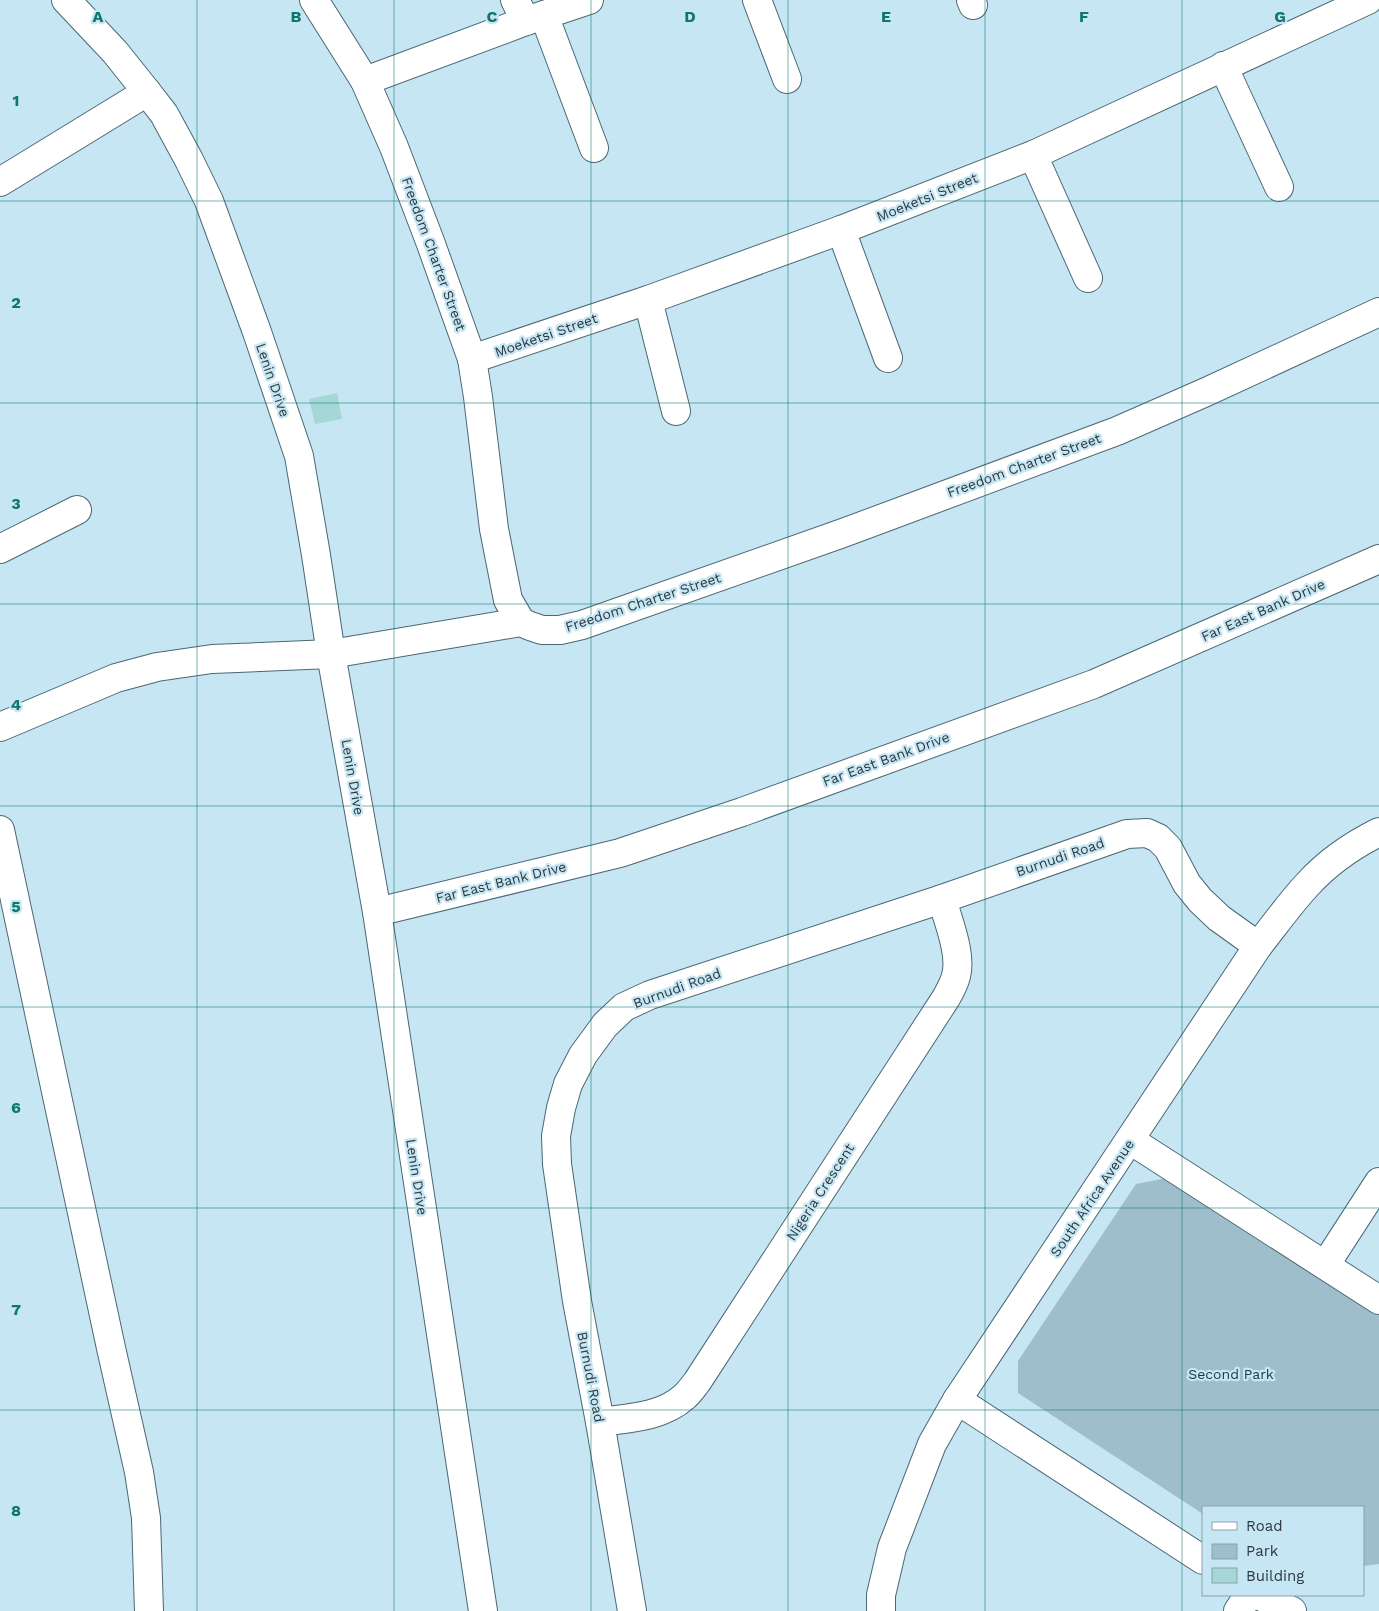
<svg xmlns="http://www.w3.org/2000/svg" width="1379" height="1611" viewBox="0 0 1379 1611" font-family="'Work Sans',sans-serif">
<rect width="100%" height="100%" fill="#c6e6f4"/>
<path fill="#9fbecc" d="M1172 1177 1379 1312V1564L1363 1566V1507H1203V1514L1018 1393V1361L1136 1184Z"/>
<path fill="#a5d7d7" d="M337 393 342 419 315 424 309 399Z"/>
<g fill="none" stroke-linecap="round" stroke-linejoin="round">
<defs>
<g id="minor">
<path d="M66 0 115 52 147 92 164 114 189 160 209 201 257 332 299 456 316 555 331 654 377 912 483 1611"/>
<path d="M314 0 365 81 394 147 431 244 472 359 478 397 494 529 508 600 521 622 530 626 542 630H560L582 625 843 533 1117 431 1206 392 1379 312"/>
<path d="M515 0 526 21"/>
<path d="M757 0 787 79"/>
<path d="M971 0 973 5"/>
<path d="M544 15 594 148"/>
<path d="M1223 66 1279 187"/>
<path d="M365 81 526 21 589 0"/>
<path d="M1033 155 1088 278"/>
<path d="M0 182 147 92"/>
<path d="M841 230 888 358"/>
<path d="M648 300 676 411"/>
<path d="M472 359 648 300 841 230 1033 155 1368 0"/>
<path d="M0 549 77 510"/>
<path d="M0 727 116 678 157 667 212 659 331 654 521 622"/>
<path d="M0 830 111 1348 139 1472 146 1518 149 1611"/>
<path d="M377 912 620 853 742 812 1094 684 1379 559"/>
<path d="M1130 1140 1379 1300"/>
<path d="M1326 1264 1379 1182"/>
<path d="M957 1400 1203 1560"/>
<path d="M600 1422C629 1418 662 1417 684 1397 689 1393 693 1387 697 1382L946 998C950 991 954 984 956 976 962 954 948 921 942 899"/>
<path d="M1258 1595 1292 1611"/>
<path d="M632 1611 600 1422 577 1301 557 1164 556 1136 561 1108 568 1084 583 1055 605 1025 624 1007 650 995 942 899 1127 834 1147 833 1158 838 1168 848 1187 884 1200 900 1219 918 1258 946"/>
<path d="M881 1611V1595L892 1548 932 1444 957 1400 1258 946C1274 926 1290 903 1308 884 1328 862 1353 845 1379 832"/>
<path d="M1238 1611 1249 1595"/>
</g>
</defs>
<use href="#minor" stroke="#4b6773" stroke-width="30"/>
<use href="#minor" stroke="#fff" stroke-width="28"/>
</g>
<path fill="none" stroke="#0f766e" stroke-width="1" stroke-opacity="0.55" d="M197 0V1611M394 0V1611M591 0V1611M788 0V1611M985 0V1611M1182 0V1611M0 201H1379M0 403H1379M0 604H1379M0 806H1379M0 1007H1379M0 1208H1379M0 1410H1379"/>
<g text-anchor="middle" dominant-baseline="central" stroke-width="4.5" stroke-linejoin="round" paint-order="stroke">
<g font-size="14" fill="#2d3a3f" stroke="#c6e6f4">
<text transform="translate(927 197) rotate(-22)">Moeketsi Street</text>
<text transform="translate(434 254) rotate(70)">Freedom Charter Street</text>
<text transform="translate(546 335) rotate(-19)">Moeketsi Street</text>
<text transform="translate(273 380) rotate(71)">Lenin Drive</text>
<text transform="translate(1024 465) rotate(-20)">Freedom Charter Street</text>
<text transform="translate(643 602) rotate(-18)">Freedom Charter Street</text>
<text transform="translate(1263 610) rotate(-24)">Far East Bank Drive</text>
<text transform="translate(886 759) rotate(-20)">Far East Bank Drive</text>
<text transform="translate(353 777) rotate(80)">Lenin Drive</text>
<text transform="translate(1060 857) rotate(-19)">Burnudi Road</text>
<text transform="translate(501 882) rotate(-14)">Far East Bank Drive</text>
<text transform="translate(677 988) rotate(-20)">Burnudi Road</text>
<text transform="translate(417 1177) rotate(81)">Lenin Drive</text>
<text transform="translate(820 1192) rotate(-57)">Nigeria Crescent</text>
<text transform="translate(1092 1198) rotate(-56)">South Africa Avenue</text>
<text transform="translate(591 1377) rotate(79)">Burnudi Road</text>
</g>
<g font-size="14" fill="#143947" stroke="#c6e6f4">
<text x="1231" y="1374">Second Park</text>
</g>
</g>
<g font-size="16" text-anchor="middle" font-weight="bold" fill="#0f766e" stroke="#c6e6f4" stroke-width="4.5" stroke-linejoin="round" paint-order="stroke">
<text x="98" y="22">A</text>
<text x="296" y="22">B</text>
<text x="492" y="22">C</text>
<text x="690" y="22">D</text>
<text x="886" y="22">E</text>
<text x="1084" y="22">F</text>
<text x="1280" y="22">G</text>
<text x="16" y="106">1</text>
<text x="16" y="308">2</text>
<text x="16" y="509">3</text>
<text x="16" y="710">4</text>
<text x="16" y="912">5</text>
<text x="16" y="1113">6</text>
<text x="16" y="1315">7</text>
<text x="16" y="1516">8</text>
</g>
<rect x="1202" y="1506" width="162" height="90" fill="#c6e6f4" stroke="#89a1ac"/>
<rect x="1212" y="1522" width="25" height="8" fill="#ffffff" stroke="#89a1ac"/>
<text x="1246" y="1531" font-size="15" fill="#2d3a3f">Road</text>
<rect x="1212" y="1544" width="25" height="15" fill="#9fbecc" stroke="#89a1ac"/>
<text x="1246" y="1556" font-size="15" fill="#2d3a3f">Park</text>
<rect x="1212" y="1568" width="25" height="15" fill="#a5d7d7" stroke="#89a1ac"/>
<text x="1246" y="1581" font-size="15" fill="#2d3a3f">Building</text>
</svg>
